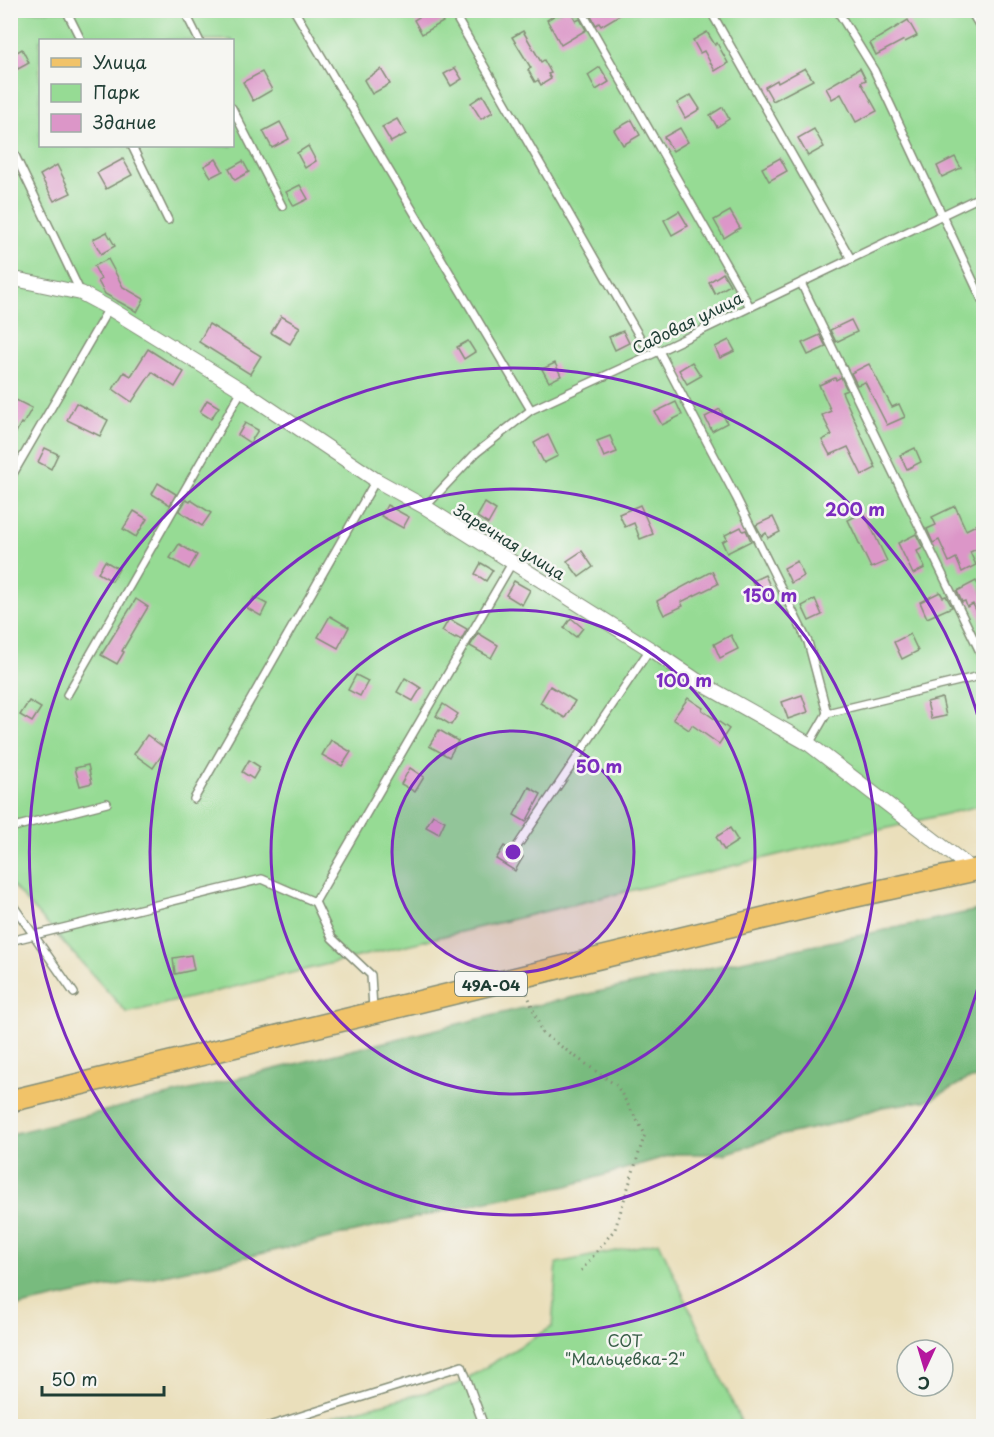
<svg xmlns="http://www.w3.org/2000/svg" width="994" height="1437" viewBox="0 0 994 1437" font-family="'Playpen Sans',sans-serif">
<rect width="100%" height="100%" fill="#f6f6f2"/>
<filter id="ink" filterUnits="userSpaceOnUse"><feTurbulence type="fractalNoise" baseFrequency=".0167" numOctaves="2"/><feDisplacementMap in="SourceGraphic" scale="12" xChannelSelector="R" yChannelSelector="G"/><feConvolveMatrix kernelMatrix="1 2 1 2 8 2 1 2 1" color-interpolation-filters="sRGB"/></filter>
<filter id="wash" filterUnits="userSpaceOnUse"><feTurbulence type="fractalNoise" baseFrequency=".008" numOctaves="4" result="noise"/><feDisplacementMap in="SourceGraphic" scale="24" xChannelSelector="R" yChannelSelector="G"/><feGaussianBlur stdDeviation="1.35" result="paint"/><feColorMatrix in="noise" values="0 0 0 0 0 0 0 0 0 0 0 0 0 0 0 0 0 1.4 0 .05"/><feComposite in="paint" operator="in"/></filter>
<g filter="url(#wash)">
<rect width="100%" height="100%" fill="#eadfbb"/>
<g fill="#96db94" stroke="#5a8c64" stroke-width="1.5" fill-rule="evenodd">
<path d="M10 11H983V805L127 1013 11 884ZM40 40H232V146H40Z"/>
<path d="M659 1242 743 1426H295L458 1384 552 1327 557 1263Z"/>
</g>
<path fill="#78bb7e" stroke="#4c7c59" stroke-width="1.5" d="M983 909V1077L966 1080 930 1100 882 1107 833 1124 778 1136 725 1154H675L567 1186 487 1201 260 1254 11 1308V1134L523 1008Z"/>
<g id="blocks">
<g fill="#dc96c8">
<path d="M430 10H436L443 22 422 34 414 20Z"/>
<path d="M563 10H570L576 21 580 19 586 30 561 45 547 20Z"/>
<path d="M592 10H628L601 26 599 23 596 25 589 13Z"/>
<path d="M908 20 917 36 905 42 904 40 876 55 870 43Z"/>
<path d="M523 31 541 62 544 60 551 73 548 74 551 79 541 85 538 80 535 82 528 70 531 68 512 37Z"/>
<path d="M707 32 715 45 717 43 728 63 715 71 704 51 700 53 693 40Z"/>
<path d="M22 49 29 63 18 69 10 56Z"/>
<path d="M600 67 609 82 596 90 588 75Z"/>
<path d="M455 68 462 79 451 86 444 74Z"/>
<path d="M805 68 813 80 773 101 765 87 777 80 778 83Z"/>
<path d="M860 68 866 80 861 82 877 111 856 122 841 94 832 99 826 88Z"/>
<path d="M381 69 390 84 372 94 364 80Z"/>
<path d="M262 72 272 90 253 101 243 82Z"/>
<path d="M483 95 493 112 481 119 471 103Z"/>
<path d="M691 95 700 109 685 118 677 103Z"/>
<path d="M723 107 729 119 717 127 710 115Z"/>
<path d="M397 119 406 134 391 142 382 127Z"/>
<path d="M632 120 640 135 623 145 614 130Z"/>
<path d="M280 122 289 139 272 148 263 131Z"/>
<path d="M680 128 688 142 673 151 664 137Z"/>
<path d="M814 129 824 147 808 156 798 138Z"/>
<path d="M308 146 316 161 305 168 297 153Z"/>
<path d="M955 157 961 168 942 177 937 166Z"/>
<path d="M780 158 787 171 769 181 762 168Z"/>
<path d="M123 159 132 175 106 189 97 173Z"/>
<path d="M216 159 223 171 211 177 204 166Z"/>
<path d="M243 161 249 172 235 180 229 169Z"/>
<path d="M57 165 71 193 54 201 40 175Z"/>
<path d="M300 185 308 199 294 206 286 192Z"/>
<path d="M679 211 688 226 672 235 664 220Z"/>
<path d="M730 211 740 228 724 238 714 220Z"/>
<path d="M107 232 115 246 101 254 93 239Z"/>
<path d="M108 259 123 287 144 299 137 312 105 294 98 281 101 279 94 266Z"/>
<path d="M723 273 730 285 715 294 709 282Z"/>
<path d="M281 316 300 327 290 344 271 333Z"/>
<path d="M851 320 857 332 836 342 830 330Z"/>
<path d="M209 324 261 356 250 374 199 342Z"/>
<path d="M623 331 629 343 615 350 609 337Z"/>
<path d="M820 335 826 347 808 355 802 343Z"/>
<path d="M729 340 735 351 720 358 715 347Z"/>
<path d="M468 341 475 352 464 359 457 347Z"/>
<path d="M148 349 184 372 175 387 152 372 132 402 113 389 124 372 131 376Z"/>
<path d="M692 362 701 376 687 384 679 370Z"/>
<path d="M555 363 561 376 549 382 542 369Z"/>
<path d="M869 364 892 407 899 404 905 417 887 425 865 382 857 385 851 373Z"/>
<path d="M841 377 847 390 842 392 876 468 862 475 848 447 830 455 822 440 832 435 822 415 831 411 819 385 835 378 836 380Z"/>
<path d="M10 397 32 408 23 424 21 423 10 444Z"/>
<path d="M207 400 219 407 211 419 200 412Z"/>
<path d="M676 402 682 415 662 425 655 412Z"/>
<path d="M76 403 108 420 100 436 67 420Z"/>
<path d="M720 409 727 423 712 431 705 417Z"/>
<path d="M245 423 258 430 250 443 238 435Z"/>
<path d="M548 435 558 456 544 463 534 443Z"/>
<path d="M610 436 617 452 604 457 597 441Z"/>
<path d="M45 448 58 454 51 469 38 462Z"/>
<path d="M915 448 921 462 907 469 900 455Z"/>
<path d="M158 483 176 494 170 505 152 494Z"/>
<path d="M186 500 190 502 191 500 211 513 202 526 179 511Z"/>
<path d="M485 503 496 510 488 524 477 517Z"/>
<path d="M387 505 409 517 403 528 381 516Z"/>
<path d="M640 505 653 534 640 539 634 523 625 527 619 514Z"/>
<path d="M955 506 966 530 984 521V541L979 543 981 547 970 552 976 565 962 572 956 558 949 562 939 540 933 543 927 529 936 525 932 517Z"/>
<path d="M134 511 147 519 136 537 123 529Z"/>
<path d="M864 512 887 561 871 568 848 520Z"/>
<path d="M773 517 780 532 768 538 766 533 762 536 756 525Z"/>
<path d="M741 527 743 531 746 530 751 541 727 553 722 542 727 539 725 535Z"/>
<path d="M916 534 923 548 917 551 925 568 913 574 898 543Z"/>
<path d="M179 544 197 555 189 569 170 558Z"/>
<path d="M582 551 593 567 579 577 567 561Z"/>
<path d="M105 561 119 569 112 581 98 573Z"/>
<path d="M797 561 804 576 791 583 784 568Z"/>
<path d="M481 563 493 570 486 581 475 574Z"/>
<path d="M712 571 718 584 681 602 683 606 664 615 657 601Z"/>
<path d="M765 575 770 586 758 593 752 581Z"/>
<path d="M514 581 530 590 522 605 506 595Z"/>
<path d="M976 581 984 596V627L973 604 967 607 965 601 962 602 957 591Z"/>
<path d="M940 592 943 597 946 596 952 607 927 618 920 602Z"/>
<path d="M254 597 267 604 261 616 247 608Z"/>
<path d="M136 599 148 607 122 651 124 652 117 664 101 655Z"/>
<path d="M815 599 822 615 809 621 802 606Z"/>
<path d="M330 616 349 627 338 648 318 637Z"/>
<path d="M571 618 583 628 576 637 564 628Z"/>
<path d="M449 619 467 629 461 640 456 637 455 639 442 631Z"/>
<path d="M478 633 498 645 491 658 470 646Z"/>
<path d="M910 634 918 651 902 659 894 642Z"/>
<path d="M731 635 738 649 720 658 714 644Z"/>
<path d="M356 675 368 681 360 696 348 690Z"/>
<path d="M405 678 421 688 413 701 397 692Z"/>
<path d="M550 686 575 701 565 718 540 703Z"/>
<path d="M802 695 808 712 788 719 782 702Z"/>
<path d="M688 698 703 708 702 710 729 729 719 744 692 725 689 730 673 719Z"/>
<path d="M942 698 946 716 931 719 927 702Z"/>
<path d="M29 701 41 708 32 722 20 715Z"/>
<path d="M443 704 458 714 451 725 436 716Z"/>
<path d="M439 730 458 741 449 757 429 746Z"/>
<path d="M147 735 166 749 153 768 134 754Z"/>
<path d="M331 740 351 752 342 766 322 755Z"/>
<path d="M249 760 260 767 253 779 242 772Z"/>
<path d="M88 765 92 783 80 786 75 768Z"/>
<path d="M410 768 424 777 415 792 401 784Z"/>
<path d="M529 787 541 794 526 822 514 815Z"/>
<path d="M433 815 445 821 439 834 426 827Z"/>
<path d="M730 828 738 841 724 850 716 837Z"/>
<path d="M504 846 523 857 515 871 496 859Z"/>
<path d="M191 955 194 970 175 974 173 958Z"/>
</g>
</g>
</g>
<g filter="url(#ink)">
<use href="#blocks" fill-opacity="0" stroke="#848e78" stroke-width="1.5"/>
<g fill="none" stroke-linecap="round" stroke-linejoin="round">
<defs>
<g id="lane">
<path d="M66 10 81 40"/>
<path d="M184 10 199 40"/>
<path d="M294 10 531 410"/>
<path d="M452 10 642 341 659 351 736 497 808 642 827 713"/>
<path d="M581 10 750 307"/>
<path d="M710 10 851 259"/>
<path d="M837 10 874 70 984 304"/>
<path d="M970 10 984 33"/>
<path d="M232 108 282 206"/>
<path d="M10 145 80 291"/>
<path d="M132 146 168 220"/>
<path d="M801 283 984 660"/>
<path d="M10 479 109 308"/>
<path d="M425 507 476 453 531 410 659 351 984 195"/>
<path d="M67 695 242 390"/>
<path d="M809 744 827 713 984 675"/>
<path d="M194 799 376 480"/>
<path d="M10 828 107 803"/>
<path d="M518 845 650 649"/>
<path d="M10 901 74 993"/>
<path d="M315 902 512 563"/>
<path d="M10 941 262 879 315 902 332 938 371 975 373 1009"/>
<path d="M269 1426 462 1366 484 1426"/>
</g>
<path id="street" d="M10 278 81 293 109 308 242 390 376 480 425 507 650 649 699 682 809 744 977 873"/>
<path id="primary" d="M10 1101 838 900 984 868"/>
</defs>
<use href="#lane" stroke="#848e78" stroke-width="10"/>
<use href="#street" stroke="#848e78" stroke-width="16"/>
<use href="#primary" stroke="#848e78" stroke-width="24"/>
<path stroke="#848e78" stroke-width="3" stroke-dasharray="1.5 4.5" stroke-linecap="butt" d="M527 993 542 1033 617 1086 645 1134 615 1229 581 1271"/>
<use href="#lane" stroke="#fff" stroke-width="7"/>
<use href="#street" stroke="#fff" stroke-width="14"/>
<use href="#primary" stroke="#f1c369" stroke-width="21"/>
</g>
</g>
<circle cx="513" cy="852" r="121" fill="#7b2cbf" fill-opacity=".12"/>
<g fill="none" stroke="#7b2cbf" stroke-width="3">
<circle cx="513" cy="852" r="121"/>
<circle cx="513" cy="852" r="242"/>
<circle cx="513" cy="852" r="363"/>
<path d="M983 969A484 484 0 1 1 983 735"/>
</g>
<g text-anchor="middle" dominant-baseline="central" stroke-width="5" stroke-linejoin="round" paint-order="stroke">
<rect fill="#f6f6f2" stroke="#60746d" stroke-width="1.5" x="455" y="972" width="72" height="24" rx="4.5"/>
<g font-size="15" font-weight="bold" fill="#1f3d34">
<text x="491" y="984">49А-04</text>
</g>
<g font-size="16" fill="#1f3d34" stroke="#f6f6f2">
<text transform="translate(687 322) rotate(-26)">Садовая улица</text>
<text transform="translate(510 541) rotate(32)">Заречная улица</text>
</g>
<g font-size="16" fill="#375d47" stroke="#f6f6f2">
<text x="625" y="1340">СОТ<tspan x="625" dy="18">"Мальцевка-2"</tspan></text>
</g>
</g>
<circle cx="513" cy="852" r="9" fill="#7b2cbf" stroke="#f6f6f2" stroke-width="3"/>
<g font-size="18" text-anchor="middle" font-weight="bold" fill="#7b2cbf" stroke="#f6f6f2" stroke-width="5" stroke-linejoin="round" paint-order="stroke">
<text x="855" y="516">200 m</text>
<text x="770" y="602">150 m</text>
<text x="684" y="687">100 m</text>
<text x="599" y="773">50 m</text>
</g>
<rect width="994" height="1437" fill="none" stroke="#f6f6f2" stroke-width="36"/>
<rect x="39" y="39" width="195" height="108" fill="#f6f6f2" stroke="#a0aca6" stroke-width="1.5"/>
<rect x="51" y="58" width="30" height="9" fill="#f1c369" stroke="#a0aca6" stroke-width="1.5"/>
<text x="93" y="69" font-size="18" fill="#1f3d34">Улица</text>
<rect x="51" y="84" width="30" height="18" fill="#96db94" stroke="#a0aca6" stroke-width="1.5"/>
<text x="93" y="99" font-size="18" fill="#1f3d34">Парк</text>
<rect x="51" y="114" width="30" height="18" fill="#dc96c8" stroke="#a0aca6" stroke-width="1.5"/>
<text x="93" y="129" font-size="18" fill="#1f3d34">Здание</text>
<g transform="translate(925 1368) rotate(184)"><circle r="28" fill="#f6f6f2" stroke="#a0aca6" stroke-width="1.5"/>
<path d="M0-4.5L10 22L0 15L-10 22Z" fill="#b5179e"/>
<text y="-9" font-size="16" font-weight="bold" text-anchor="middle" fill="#1f3d34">С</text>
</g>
<path d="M42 1386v9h122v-9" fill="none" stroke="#1f3d34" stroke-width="3"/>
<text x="51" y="1386" font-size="18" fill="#1f3d34" stroke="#f6f6f2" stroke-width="4.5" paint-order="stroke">50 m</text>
</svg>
